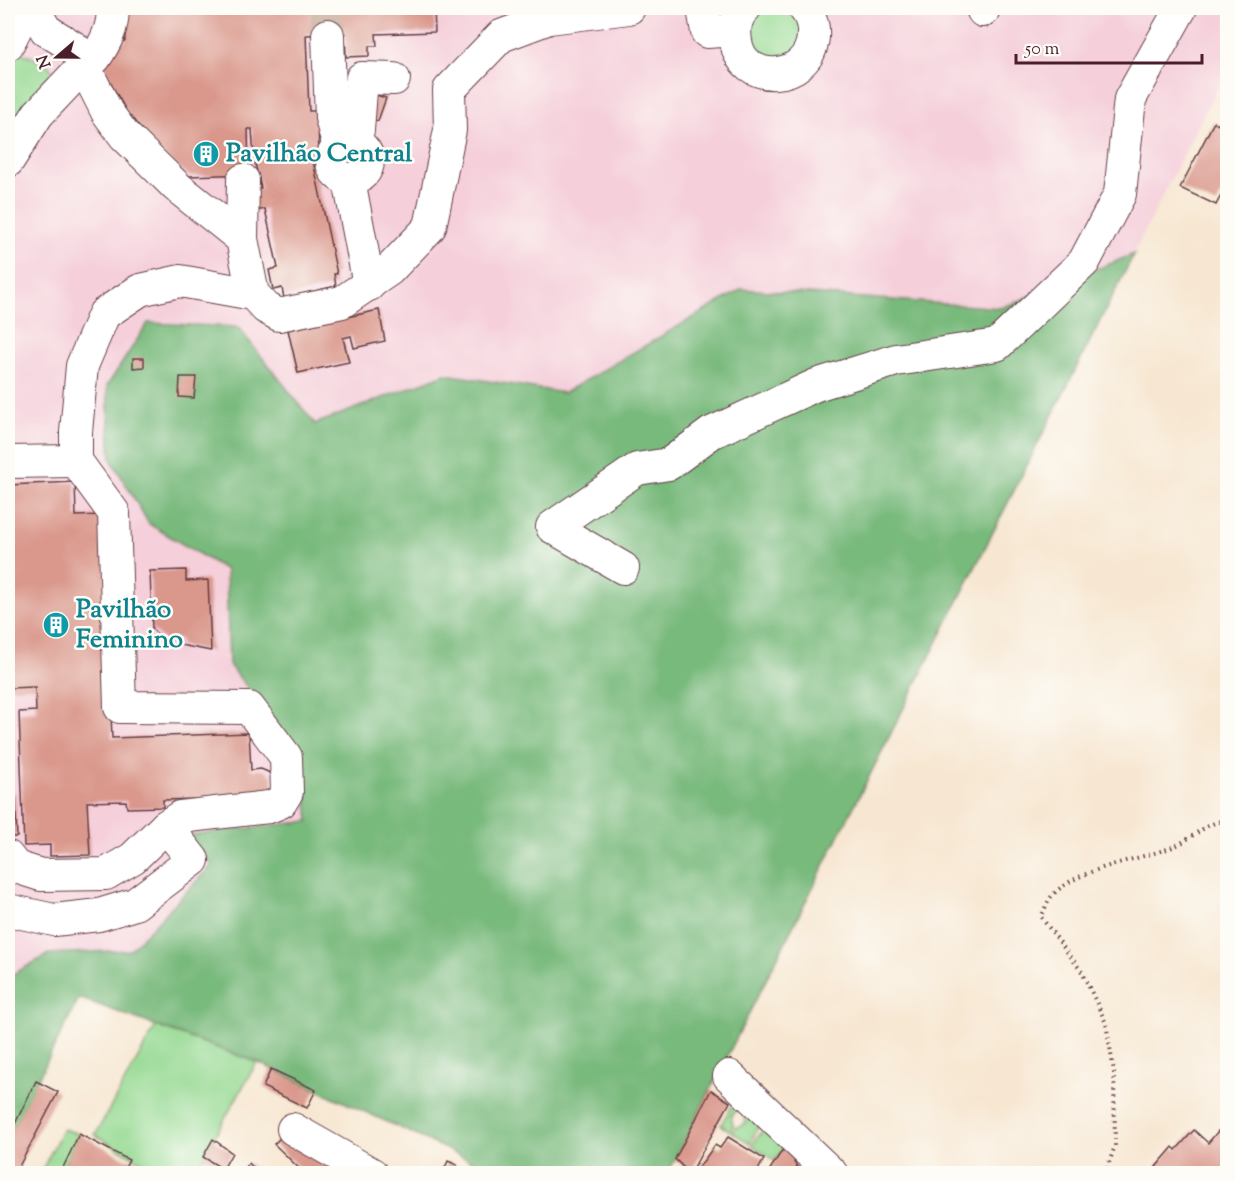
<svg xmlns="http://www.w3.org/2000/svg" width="1235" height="1181" viewBox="0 0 1235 1181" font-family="'Sorts Mill Goudy',serif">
<rect width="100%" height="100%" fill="#fdfcf7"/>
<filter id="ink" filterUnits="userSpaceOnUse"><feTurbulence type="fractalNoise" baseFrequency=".0167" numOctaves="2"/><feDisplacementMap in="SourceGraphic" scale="12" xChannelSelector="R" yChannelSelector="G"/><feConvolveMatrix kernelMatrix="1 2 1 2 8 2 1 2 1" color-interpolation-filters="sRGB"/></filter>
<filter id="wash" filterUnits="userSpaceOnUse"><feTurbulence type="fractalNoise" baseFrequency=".008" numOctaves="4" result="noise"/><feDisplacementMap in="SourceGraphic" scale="24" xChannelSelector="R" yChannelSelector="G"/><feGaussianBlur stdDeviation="1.35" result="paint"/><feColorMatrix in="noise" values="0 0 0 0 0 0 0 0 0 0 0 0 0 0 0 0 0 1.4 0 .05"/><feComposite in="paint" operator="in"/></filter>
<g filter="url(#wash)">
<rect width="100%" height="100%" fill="#f7e7d2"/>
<path fill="#f5cfda" d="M8 8H1227V69L668 1173H498L257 1062 79 998 8 1138Z"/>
<g fill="#95d992" stroke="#707c5e" stroke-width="1.5">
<path d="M762 8C784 8 790 5 803 24L799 52 774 64 749 51 747 23 755 11Z"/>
<path d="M15 50 47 64 56 76 11 124 8 131V58Z"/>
<path d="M156 1026 257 1062 194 1173H161L95 1135Z"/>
<path d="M737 1096 744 1103 742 1110 734 1112 731 1116 733 1125 730 1131 721 1125Z"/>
<path d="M748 1106 762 1120 750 1143 733 1133 735 1127H740L746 1122 744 1114Z"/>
<path d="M767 1125 787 1143 775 1161 752 1145Z"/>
<path d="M63 1129 79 1134 60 1173 40 1174Z"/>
<path d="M129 1160 155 1173 122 1174Z"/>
</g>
<path fill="#78b97c" stroke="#616c54" stroke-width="1.5" d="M1134 254 668 1173H498L257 1062 79 998 8 1138V977L49 954 130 950 212 865 189 835 309 821 302 754 229 665 226 570 149 524 111 459 107 386 148 323 238 327 315 424 445 374 564 393 742 289 1001 308Z"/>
<g id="blocks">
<g fill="#da988c">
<path d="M101 8H434L435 32 376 34 377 46H369V56L346 57 345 34 306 35 309 111H318L319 159 313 161 337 274H334L336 286 284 298 282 288 273 290 269 270 278 268 265 209 255 211 251 190 261 188 254 159 252 129H248L249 174 189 176 158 150 127 112 102 68 118 42 125 41 124 12Z"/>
<path d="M945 8H966L965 13Z"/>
<path d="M376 95 386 98 378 121 368 118Z"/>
<path d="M1214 122 1228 128V182L1216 205 1180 188Z"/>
<path d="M379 310 385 341 354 348 351 336 343 338 349 362 298 373 288 330Z"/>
<path d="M133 358H144V367L133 368Z"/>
<path d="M180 377H196L194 398 179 397Z"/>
<path d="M75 482 76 516 103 515 112 738 249 733 251 770 261 769 268 772 273 777V789L262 797 163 800V807L127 808 126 801 87 802 90 855 50 856V845L24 846 19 712 36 711 35 687 8 688V485Z"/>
<path d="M186 570V581L208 580 211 651 180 645 181 640 171 638 166 642 152 629 150 571Z"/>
<path d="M8 793H15L17 837H8Z"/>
<path d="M271 1069 316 1090 307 1108 263 1087Z"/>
<path d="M36 1081 58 1092 15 1174H8V1138Z"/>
<path d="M711 1090 730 1102 690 1174 675 1159Z"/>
<path d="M1225 1123 1228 1125V1174H1165L1156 1167 1173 1147 1176 1150 1194 1130 1208 1143Z"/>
<path d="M287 1131 336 1164 322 1174H305L274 1144Z"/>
<path d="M79 1134 129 1160 122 1174H60Z"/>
<path d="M728 1137 764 1159 756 1174H702L697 1170 715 1145 720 1148Z"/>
<path d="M213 1139 232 1153 223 1169 203 1157Z"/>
<path d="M787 1143 800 1156 794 1162 801 1174H767Z"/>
<path d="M448 1161 457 1165 454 1174 443 1172Z"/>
<path d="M249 1163 259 1174H241Z"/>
</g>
</g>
</g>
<g filter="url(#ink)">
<use href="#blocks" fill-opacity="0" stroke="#643d44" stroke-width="1.5"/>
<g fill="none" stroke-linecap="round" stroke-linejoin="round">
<path stroke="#d4bfb1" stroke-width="32" stroke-dasharray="32 16" stroke-linecap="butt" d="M327 8 328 35"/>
<defs>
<g id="minor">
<path d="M20 8 37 15 46 30 75 48 107 112 124 135 177 187 242 239 253 294 266 308 279 315 342 302 389 270 430 227 450 130 449 90 501 36 549 18 629 8"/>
<path d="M703 8 707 32 734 30"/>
<path d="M745 8C736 16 734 29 736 41 742 86 809 83 813 37 814 27 811 15 804 8"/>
<path d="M983 11 984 8"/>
<path d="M328 35 331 118 339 147"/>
<path d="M8 44 16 28"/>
<path d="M95 58C106 42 113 28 113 8"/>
<circle cx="350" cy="161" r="18"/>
<path d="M354 144 358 130 362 78 394 79"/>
<path d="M8 161 38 114 73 77"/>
<path d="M349 180 369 285"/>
<path d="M242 239 243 180"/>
<path d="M8 462 76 461V432L82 366 104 314 140 290 180 281 253 294"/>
<path d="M623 568 552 527 637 469 669 464 711 433 816 385 896 360 997 345 1084 262 1120 194 1130 99 1181 8"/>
<path d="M8 857 16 867 41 875 106 874 133 858 166 826 180 817 269 807 281 802 287 792 286 757 249 708 120 707 114 513 76 461"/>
<path d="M8 910 54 920 99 915 135 904 193 860 166 826"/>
<path d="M729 1076 832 1174"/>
<path d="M293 1129 372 1174"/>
</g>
</defs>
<use href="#minor" stroke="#643d44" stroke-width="34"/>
<path stroke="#643d44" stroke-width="4" stroke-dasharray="1.5 4.5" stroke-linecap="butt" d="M1105 1174 1115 1146 1114 1072 1106 1023 1082 972 1041 917C1044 911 1046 905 1049 900 1068 870 1138 860 1170 848 1191 841 1204 822 1228 820"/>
<use href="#minor" stroke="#fff" stroke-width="32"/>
</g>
</g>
<defs>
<symbol id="building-disc" viewBox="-11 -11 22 22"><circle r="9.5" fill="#0f9aa8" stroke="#fdfcf7"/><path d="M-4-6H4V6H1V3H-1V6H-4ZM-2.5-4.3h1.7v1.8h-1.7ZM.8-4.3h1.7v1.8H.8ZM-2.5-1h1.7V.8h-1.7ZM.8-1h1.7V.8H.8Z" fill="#fff"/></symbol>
</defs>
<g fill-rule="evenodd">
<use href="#building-disc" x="191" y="139" width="30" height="30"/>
<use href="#building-disc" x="41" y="610" width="30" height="30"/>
</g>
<g text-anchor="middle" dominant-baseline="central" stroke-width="5" stroke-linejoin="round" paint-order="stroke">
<g font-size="26" font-weight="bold" fill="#0d838f" stroke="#fdfcf7" text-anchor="start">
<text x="226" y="154">Pavilhão Central</text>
<text x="76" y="610">Pavilhão<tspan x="76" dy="30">Feminino</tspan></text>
</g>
</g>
<rect width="1235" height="1181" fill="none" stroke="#fdfcf7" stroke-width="30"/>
<g transform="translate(57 57) rotate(250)" stroke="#fdfcf7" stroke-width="4.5" paint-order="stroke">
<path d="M0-4.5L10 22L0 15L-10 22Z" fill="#4a1f2b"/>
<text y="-9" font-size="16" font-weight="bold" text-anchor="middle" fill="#4a1f2b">N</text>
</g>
<path d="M1016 54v9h186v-9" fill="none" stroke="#4a1f2b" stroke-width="3"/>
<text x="1025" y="54" font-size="18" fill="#4a1f2b" stroke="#fdfcf7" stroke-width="4.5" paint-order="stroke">50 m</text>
</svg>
